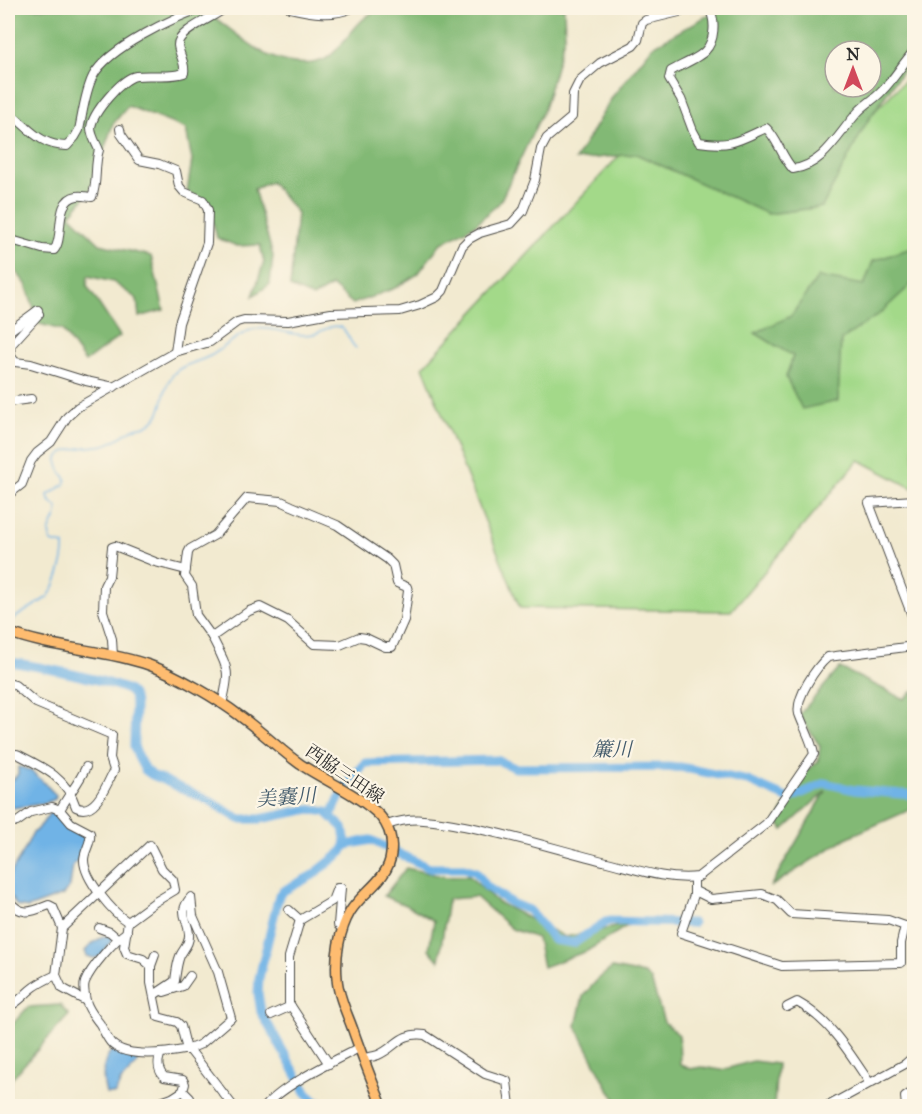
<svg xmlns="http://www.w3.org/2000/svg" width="922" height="1114" viewBox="0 0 922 1114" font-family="'IM FELL Great Primer','Noto Serif JP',serif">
<rect width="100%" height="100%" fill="#fcf5e5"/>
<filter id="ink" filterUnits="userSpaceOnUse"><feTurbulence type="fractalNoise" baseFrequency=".0167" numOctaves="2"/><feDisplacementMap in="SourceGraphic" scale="12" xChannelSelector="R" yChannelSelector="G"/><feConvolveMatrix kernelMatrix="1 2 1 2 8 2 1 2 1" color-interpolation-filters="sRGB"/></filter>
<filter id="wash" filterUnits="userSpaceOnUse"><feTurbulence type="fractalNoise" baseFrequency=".008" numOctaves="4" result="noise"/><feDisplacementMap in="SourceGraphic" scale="24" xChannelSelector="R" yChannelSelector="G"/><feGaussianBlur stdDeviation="1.35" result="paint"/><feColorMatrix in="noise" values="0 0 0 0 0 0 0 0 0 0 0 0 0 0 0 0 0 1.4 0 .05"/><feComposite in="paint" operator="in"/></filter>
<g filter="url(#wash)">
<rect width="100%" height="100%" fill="#f2ead0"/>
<path fill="#a3d989" stroke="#67825a" stroke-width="1.5" d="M914 71V489L859 460 731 611 520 608 423 367 632 142 794 194Z"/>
<g fill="#82b975" stroke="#567250" stroke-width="1.5" fill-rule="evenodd">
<path d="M8 8H200C236 29 265 69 312 63 318 62 328 59 332 54 352 36 355 19 382 8H564L565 35 544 109 500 202 475 225 440 244 418 274 395 288 353 304 332 286 313 297 290 287 297 213 271 182 254 189 273 256 270 284 253 296 264 262 260 245 237 246 217 238 208 202 187 192 192 160 186 129 128 106 113 124 89 192 70 215 100 244 151 256 164 310 139 317 137 299 113 282 88 276 87 286 120 336 85 362 62 330 39 324 26 284 8 261Z"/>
<path d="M714 8H914V56L910 60 867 122 822 207 768 214 636 154 575 160 613 96 653 46 716 11ZM835 51H871V87H835Z"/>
<path d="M914 247V282L878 315 841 340 838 401 802 409 786 377 793 356 755 333 791 316 818 277 864 285 873 261Z"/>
<path d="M840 668 904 699 914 690V808L846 838 770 887 826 791 783 830 777 821 803 773 818 762 820 746 799 715Z"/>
<path d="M406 868 446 877 469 876 497 902 565 937 630 924 587 951 543 967 537 938 512 929 476 897 448 899 439 961 429 949 434 921 412 908 384 896Z"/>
<path d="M612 968 644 974 651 980 664 1022 679 1035 680 1064 690 1069 701 1067 722 1070 753 1061 777 1064 774 1106H621L609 1090 576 1026 583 996 598 979Z"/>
<path d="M60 1005 69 1015 12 1078 8 1096V1029L28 1007Z"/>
</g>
<g fill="#70b3e6" stroke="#4e6f88" stroke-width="1.5">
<path d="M18 767C33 767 45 785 56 795L55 799C42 806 28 805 13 808L8 804V780H13L18 774Z"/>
<path d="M51 811 57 813 72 827 89 835 81 857 73 865 70 886 63 895 28 908 17 906 8 893V877L24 851 32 834 42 824Z"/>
<path d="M109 935 113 939 100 957 93 958 87 956 85 951C92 943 99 937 109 935Z"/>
<path d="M112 1050 122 1055 137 1056V1064L121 1081 115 1094H106C102 1079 102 1062 112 1050Z"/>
</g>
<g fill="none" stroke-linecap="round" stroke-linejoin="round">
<path stroke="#70b3e6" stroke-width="1.5" d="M8 622 48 597C57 584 65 560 64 545L51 542 49 532 57 514V507L49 500 48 495 64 485 66 479C39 445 84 449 104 445 116 442 125 432 136 428 139 427 142 427 145 426 168 416 159 392 172 376 180 364 200 362 212 355 223 349 243 330 255 329 274 326 294 338 314 334 322 332 330 324 340 327 348 330 349 343 356 348"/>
<g stroke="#70b3e6" stroke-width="9">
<path d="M8 662C26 664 120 682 130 692 134 696 135 700 135 705L134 746 138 757 145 770 152 775 212 802 239 819H260L310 809 326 812 343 828 346 843 342 852 313 875 283 891 279 895 259 978 258 993 261 1012 306 1092 315 1101 325 1106"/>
<path d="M331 815 346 785 365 763 497 760 515 768 680 767 748 781 789 799 825 783 854 790 914 795"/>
<path d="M346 845 371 840 429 868H464L476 872 487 887 513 904 529 910 554 940 574 943 607 921 693 923"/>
</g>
</g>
</g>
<g filter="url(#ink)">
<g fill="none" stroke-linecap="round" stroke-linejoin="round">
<defs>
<g id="minor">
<path d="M290 8C312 13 332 17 352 8"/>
<path d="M705 8 709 9C716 20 715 41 705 51 699 58 679 66 671 71L669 79 681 99 693 131 699 142C731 147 738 141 766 128 778 139 781 156 793 169 824 165 838 134 858 112 865 104 875 99 882 91 894 79 903 63 914 51"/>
<path d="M8 112C28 126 39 146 67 146L75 137 79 130C83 112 85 92 93 76 108 48 174 17 203 8"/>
<path d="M120 129 121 134 139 160 159 164 176 171 179 186 184 192 203 200 208 210 207 243 179 323 175 352"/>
<path d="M8 239 42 249 54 250C65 238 53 200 77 196 82 195 88 197 92 197 98 182 94 165 99 150 96 143 91 135 91 128 92 113 122 78 136 76 152 74 169 78 184 73 186 63 179 55 178 45 177 31 215 17 225 8"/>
<path d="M37 311 39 314 10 346 11 356 15 362 31 364 86 381 114 387"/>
<path d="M8 332 38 310"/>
<path d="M8 402 31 399"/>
<path d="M8 495 22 484 31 461 37 453 51 442 67 417 78 407 175 352 210 342 237 322 244 320 288 321 331 313 400 311 420 305 437 297 443 291 462 246 469 239 480 233 511 224 523 211 535 180 541 149 547 138 572 117 573 94 580 80 600 63 633 46 638 40 642 23 646 20 696 8"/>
<path d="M247 498 281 501 292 506 337 525 387 559 393 565 397 583 407 587 408 591 404 620 392 647H385L366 638 359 637 340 645 314 644 288 621 260 607 249 611 212 637 196 615 192 586 185 576 188 553 190 549 215 535Z"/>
<path d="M914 500 869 503 914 621"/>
<path d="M212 637C228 669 231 669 222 704"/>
<path d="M113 656 112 639 103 611 104 586 109 576 112 547 115 546 155 562 186 570"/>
<path d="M8 683 15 685 36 703 112 735 110 758 114 770C107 784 95 817 76 807 67 778 43 767 17 754L8 756"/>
<path d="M60 810C68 795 79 783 86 767"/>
<path d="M17 822 31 812 52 807 60 810 71 823 90 833C92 843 84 850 84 860 84 879 113 913 128 922"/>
<path d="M387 825C415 815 435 821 464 826 512 835 559 850 607 862 635 869 668 881 698 877L766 824 814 754C811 739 804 728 799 714 795 698 816 667 828 657L914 646"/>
<path d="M694 878V895L681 933 782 966 901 963V943L905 926 888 920 791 914 777 900 762 894 711 899 695 891"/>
<path d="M8 900C22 917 31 912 49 905L53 907 62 928"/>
<path d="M289 910 300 920"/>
<path d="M99 928 110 932 117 938"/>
<path d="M151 966 155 955"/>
<path d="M164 992 183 986 190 976"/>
<path d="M154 995 175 981C176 973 177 963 180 956 183 949 190 944 189 934 188 918 177 913 191 897L193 916 218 972 231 1018 201 1044 189 1049"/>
<path d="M86 1001C85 995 83 987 85 982 90 969 115 939 127 932"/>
<path d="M8 1007C18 1003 22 997 30 990 38 983 47 979 56 975"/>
<path d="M787 1007 797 1002C830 1020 849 1052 869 1082"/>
<path d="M271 1015 291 1006"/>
<path d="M187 1050 181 1026 177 1022 158 1017 151 983V966L143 959 127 954 124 947 128 922 155 902 175 890 173 880 162 869 150 845 62 928 56 975 62 988 86 1001C89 1011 94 1016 100 1024 104 1031 107 1039 112 1044 129 1059 168 1053 189 1049L233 1106"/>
<path d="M160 1055C157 1064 158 1070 164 1077L183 1080 185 1084 183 1091 190 1098V1106"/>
<path d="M363 1058C368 1057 373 1057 378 1055 397 1047 399 1032 425 1035L485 1074 507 1081 510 1106"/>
<path d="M329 1064 289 1003V957L300 920 332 901 337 888H341L338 925 343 929"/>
<path d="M116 1105 118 1106"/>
<path d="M150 1106 172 1098 183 1091"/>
<path d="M266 1106C283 1085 334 1061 359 1048"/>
<path d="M828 1106 905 1064 914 1056"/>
<path d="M906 1106 905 1097 914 1091"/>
</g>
<path id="major" d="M8 632C53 649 103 649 149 665 177 675 216 698 240 716 261 731 279 749 300 764 324 780 361 796 380 816 389 826 393 840 391 854 389 879 362 892 350 912 339 931 335 957 337 978 338 996 347 1013 353 1030 362 1056 372 1081 382 1106"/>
</defs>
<use href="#minor" stroke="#494844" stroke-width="10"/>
<use href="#major" stroke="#494844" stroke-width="12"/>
<use href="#minor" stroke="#fff" stroke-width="8"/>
<use href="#major" stroke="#febc70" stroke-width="9"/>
</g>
</g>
<g text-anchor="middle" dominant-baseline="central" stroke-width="4.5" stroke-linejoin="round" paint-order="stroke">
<g font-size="18" fill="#2b2b2b" stroke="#fcf5e5">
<text transform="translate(345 774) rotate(34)">西脇三田線</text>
</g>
<g font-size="20" font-style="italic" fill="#435b6c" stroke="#fcf5e5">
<text x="612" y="749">簾川</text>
<text transform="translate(286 797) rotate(-4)">美嚢川</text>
</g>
</g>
<rect width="922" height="1114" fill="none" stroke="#fcf5e5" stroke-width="30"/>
<g transform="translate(853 69)"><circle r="28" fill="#fcf5e5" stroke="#a8a49b" stroke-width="1.5"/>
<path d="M0-4.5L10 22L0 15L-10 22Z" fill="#d1495b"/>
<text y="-9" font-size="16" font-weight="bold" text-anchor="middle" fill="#2b2b2b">N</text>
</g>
</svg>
